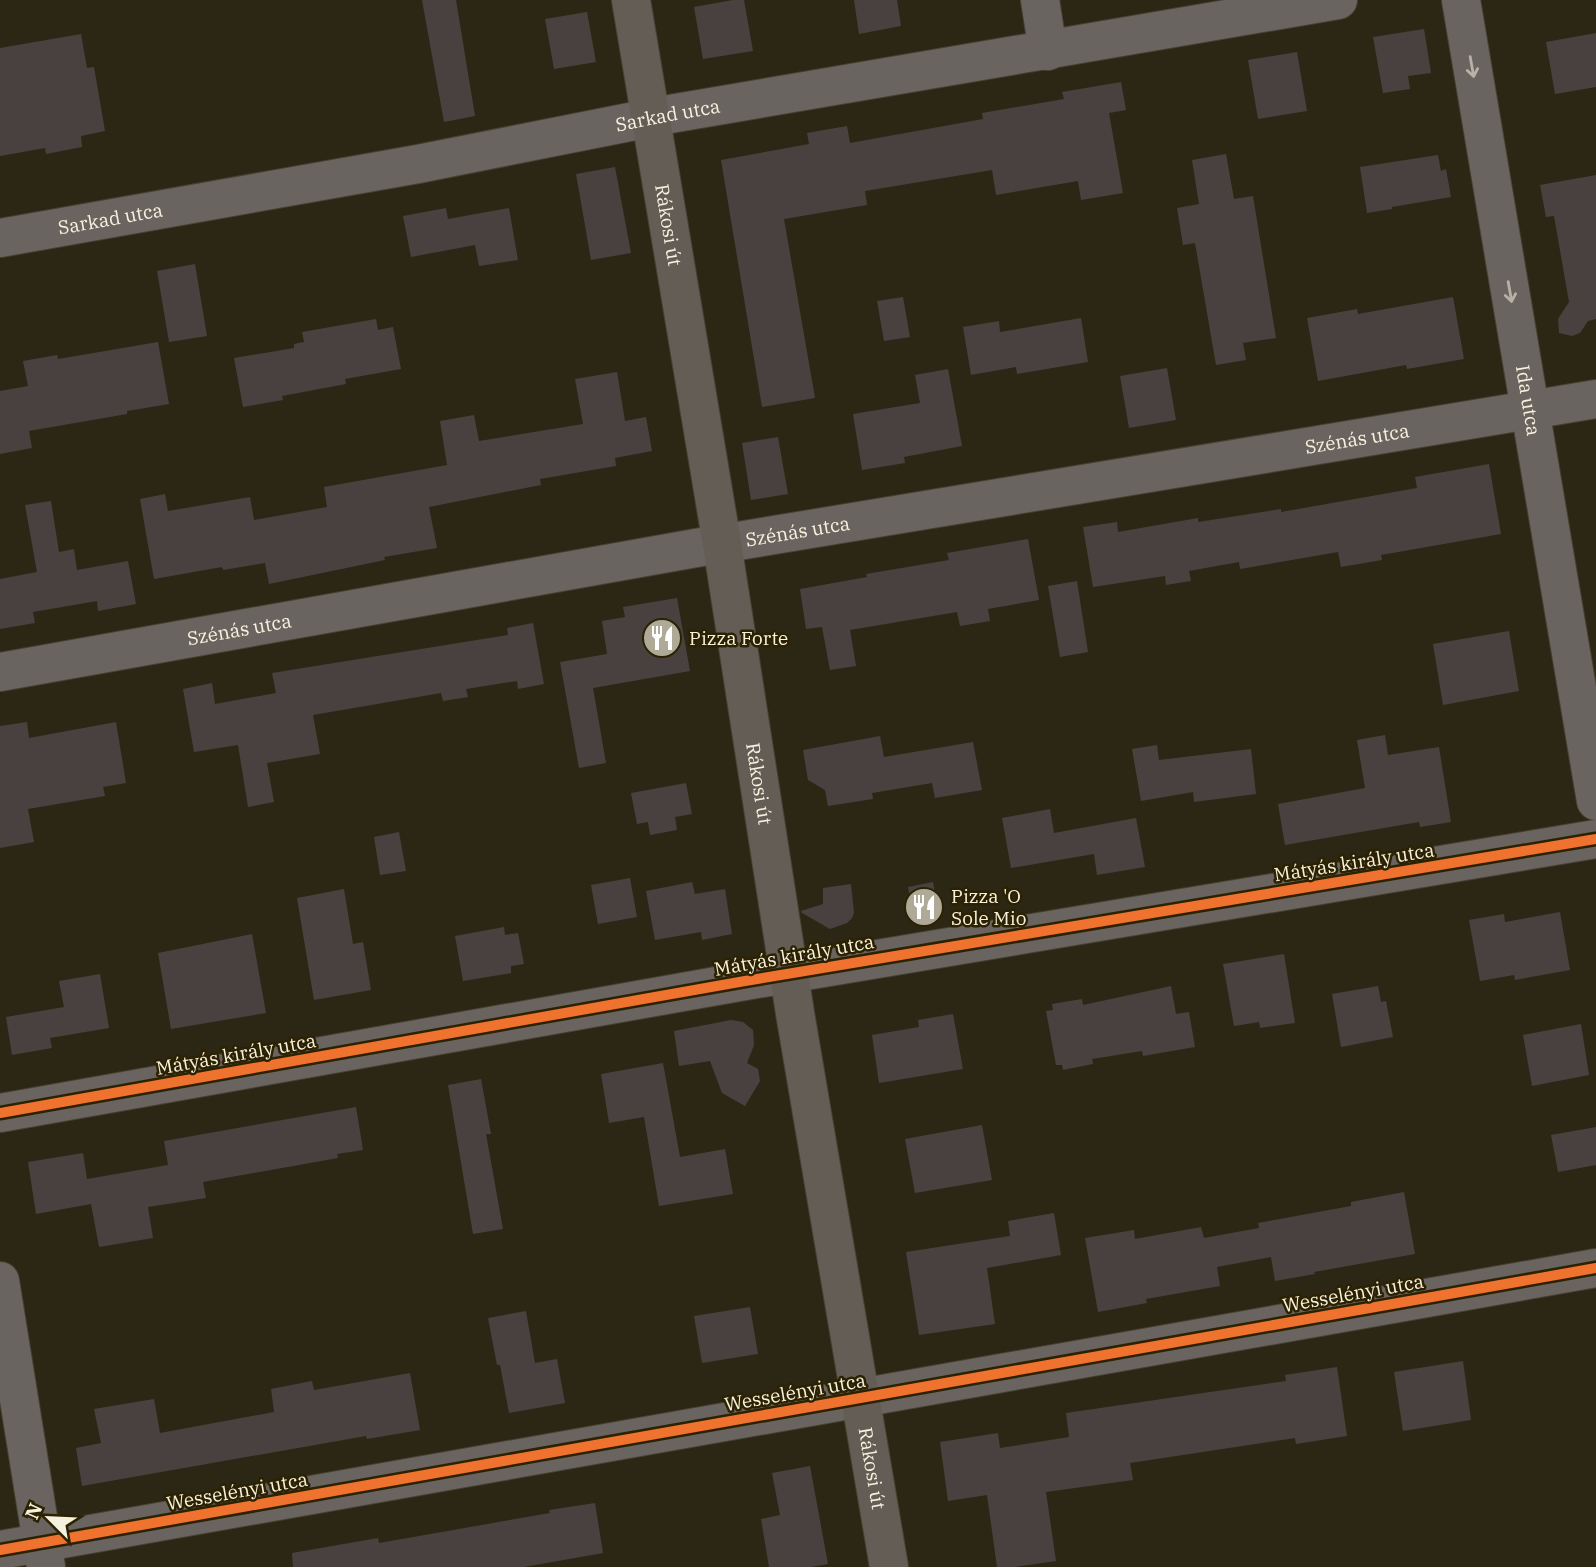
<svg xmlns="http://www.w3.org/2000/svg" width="1596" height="1567" viewBox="0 0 1596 1567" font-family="'IBM Plex Serif',serif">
<rect width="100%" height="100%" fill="#2c2715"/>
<g fill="#49413f">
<path d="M422 0H456L475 116 444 122Z"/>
<path d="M733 0H744L753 51 703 59 694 7Z"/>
<path d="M854 0H897L901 26 859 34Z"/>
<path d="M587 12 596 62 554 69 545 19Z"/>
<path d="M1424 29 1431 73 1408 76 1410 89 1383 93 1373 37Z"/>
<path d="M1596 33V87L1555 94 1546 42Z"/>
<path d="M81 34 87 68 94 67 105 131 81 136 82 147 46 154 45 148 0 156V48Z"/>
<path d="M1297 52 1307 111 1258 119 1248 60Z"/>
<path d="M1121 82 1126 110 1109 113 1123 193 1081 200 1078 181 996 195 992 170 865 191 867 205 784 219 815 398 762 407 721 160 809 144 807 133 847 126 850 143 983 119 982 113 1064 99 1062 92Z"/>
<path d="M1226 154 1234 199 1253 196 1276 338 1243 343 1246 360 1216 365 1195 243 1183 245 1177 208 1199 204 1192 160Z"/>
<path d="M1438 155 1441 171 1446 169 1451 197 1392 207V209L1367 213 1360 167Z"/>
<path d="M615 167 631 253 591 260 576 174Z"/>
<path d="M1596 175V319L1588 321 1580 333 1572 336 1559 333 1558 319 1569 302 1554 216 1546 217 1540 185Z"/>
<path d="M446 208 448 219 509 208 518 260 479 266 475 245 411 257 403 216Z"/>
<path d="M195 264 207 336 169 342 157 271Z"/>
<path d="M903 297 910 337 884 341 877 301Z"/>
<path d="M1453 297 1464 359 1407 369 1406 365 1318 381 1307 318 1357 309 1358 314Z"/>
<path d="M1081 318 1088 362 1017 374 1016 367 971 375 963 327 999 321 1000 332Z"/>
<path d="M376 319 378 330 393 327 401 369 345 379 346 384 282 396 283 400 243 407 234 358 294 348V344L304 342 302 332Z"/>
<path d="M158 342 169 404 127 411V414L29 431 32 448 0 454V391L28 386 23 361 57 355 58 359Z"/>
<path d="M1167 368 1176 420 1129 428 1120 376Z"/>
<path d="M948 369 962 446 904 457 905 463 862 470 853 414 920 403 915 375Z"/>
<path d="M617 372 625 421 646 417 652 451 615 458 616 466 540 479 541 485 429 507 437 548 384 557 385 560 269 584 265 563 223 570 222 567 154 579 140 499 165 494 168 511 250 497 254 520 327 507 324 487 447 465 440 421 474 415 479 441 583 424 575 379Z"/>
<path d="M778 437 788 494 751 500 742 443Z"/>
<path d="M1489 464 1501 534 1381 555 1382 560 1341 567 1338 552 1240 569 1239 562 1189 571 1191 581 1166 585 1165 576 1093 587 1083 527 1117 522 1118 532 1198 518V522L1281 509V512L1417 488 1415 477Z"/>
<path d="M51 501 59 552 74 549 77 570 128 561 136 604 98 611 97 601 33 612 35 623 0 629V579L37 572 25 505Z"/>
<path d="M1028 539 1039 600 988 609 990 621 960 626 957 612 850 630 856 666 830 670 822 627 806 629 800 589 867 577 866 574 949 560 947 553Z"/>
<path d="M1077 581 1088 652 1060 657 1048 586Z"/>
<path d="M677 598 690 671 593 688 606 763 579 768 560 662 607 654 602 621 625 617 623 607Z"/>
<path d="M533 623 544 684 518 689 517 681 466 689 468 697 443 701 441 693 313 715 320 754 267 763 274 802 248 807 238 745 194 752 183 689 212 683 215 704 276 693 272 673 508 635 507 628Z"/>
<path d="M1509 631 1519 691 1443 705 1433 644Z"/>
<path d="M27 722 29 738 116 722 126 783 103 787 105 796 28 809 34 842 0 848V726Z"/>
<path d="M1385 735 1388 755 1439 747 1451 822 1420 827 1419 822 1285 845 1278 804 1365 788 1357 740Z"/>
<path d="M880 736 884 757 973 742 982 790 935 798 932 783 872 793 873 799 828 806 825 790 808 780 803 750Z"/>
<path d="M1157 745 1159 760 1251 749 1256 794 1194 802 1193 792 1141 801 1132 749Z"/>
<path d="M686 783 692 814 675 817 677 830 650 835 648 822 637 824 631 793Z"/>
<path d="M1050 809 1054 833 1136 818 1145 867 1097 875 1094 854 1011 868 1002 818Z"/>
<path d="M399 832 406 871 380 875 374 837Z"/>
<path d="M630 878 637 917 598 924 591 885Z"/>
<path d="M692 882 695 894 725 889 732 934 702 940 701 932 655 940 646 891Z"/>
<path d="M933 882 939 915 913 919 908 887Z"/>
<path d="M851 884 854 913 852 918 847 923 830 929 802 913 801 911 823 904V888Z"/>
<path d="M344 889 353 944 363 942 371 990 314 1000 297 898Z"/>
<path d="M1560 912 1570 970 1515 980 1514 975 1480 981 1469 920 1504 914 1505 922Z"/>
<path d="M504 927 505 935 518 933 524 964 511 966V973L463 981 455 936Z"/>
<path d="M252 934 266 1013 171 1029 158 953Z"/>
<path d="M1284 954 1295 1023 1260 1028 1259 1022 1234 1026 1223 964Z"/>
<path d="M100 974 109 1028 50 1038 52 1048 12 1055 6 1017 64 1007 59 981Z"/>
<path d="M1171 986 1176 1014 1189 1012 1195 1047 1143 1056 1142 1051 1092 1059 1093 1064 1063 1070 1062 1065H1056L1046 1011 1053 1010 1052 1004 1082 999 1083 1005Z"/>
<path d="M1378 986 1381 1002 1386 1001 1393 1037 1341 1047 1332 994Z"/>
<path d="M953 1014 963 1069 879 1083 872 1035 919 1027 918 1020Z"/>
<path d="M731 1020 743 1022 753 1030 754 1045 747 1063 758 1069 760 1081 745 1106 722 1093 710 1061 679 1066 674 1031Z"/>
<path d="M1581 1024 1589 1075 1532 1086 1523 1035Z"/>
<path d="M663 1063 680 1157 725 1149 733 1194 659 1206 644 1117 609 1123 601 1074Z"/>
<path d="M481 1079 491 1134H486L503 1229 473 1234 448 1085Z"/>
<path d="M356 1107 363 1150 337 1154 338 1158 203 1182 206 1198 148 1207 153 1238 99 1247 91 1204 36 1214 28 1162 83 1153 87 1179 168 1165 164 1141Z"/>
<path d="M982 1125 992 1180 915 1193 905 1139Z"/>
<path d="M1596 1127V1165L1558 1172 1551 1135Z"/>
<path d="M1404 1192 1415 1254 1314 1272 1315 1274 1275 1281 1271 1257 1217 1267 1220 1286 1146 1299 1147 1303 1098 1312 1085 1238 1134 1230 1135 1239 1201 1227 1204 1238 1259 1228 1258 1223 1351 1206V1202Z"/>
<path d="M1054 1213 1061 1255 987 1268 995 1324 919 1335 906 1252 1010 1236 1008 1221Z"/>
<path d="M750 1307 758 1354 702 1363 694 1316Z"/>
<path d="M526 1311 535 1363 557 1359 565 1403 509 1413 500 1365H497L488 1318Z"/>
<path d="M1463 1361 1471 1420 1403 1431 1394 1372Z"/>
<path d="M1337 1367 1347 1436 1296 1444 1295 1438 1130 1463 1133 1480 1046 1492 1056 1561 1015 1567H997L987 1495 948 1501 940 1442 998 1433 1000 1448 1069 1437 1066 1413 1286 1381 1285 1375Z"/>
<path d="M410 1373 420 1430 367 1439 366 1436 82 1486 76 1448 101 1443 94 1409 154 1399 160 1433 274 1412 271 1389 312 1381 314 1390Z"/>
<path d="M810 1466 828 1564 811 1567H769L761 1519 780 1515 772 1473Z"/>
<path d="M595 1503 603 1553 524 1567H293L292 1553 378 1538 379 1543 550 1513 549 1510Z"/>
</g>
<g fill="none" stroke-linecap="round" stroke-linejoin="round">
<defs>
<g id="minor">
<path d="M1040 0 1048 51"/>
<path id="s1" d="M1461 0 1596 801"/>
<path id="s2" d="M0 238 418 164 670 114 1338 0"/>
<path id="s3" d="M0 672 696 548 1596 399"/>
<path d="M0 1281 46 1567"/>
<path d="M0 1550 1596 1268"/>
</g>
<path id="tertiary" d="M0 1113 745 981 1596 839"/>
<g id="secondary">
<path id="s4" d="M631 0 722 544 795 1013 889 1567"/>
</g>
</defs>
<use href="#minor" stroke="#474233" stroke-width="40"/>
<use href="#tertiary" stroke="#474233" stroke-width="40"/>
<use href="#secondary" stroke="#474233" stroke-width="40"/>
<use href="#minor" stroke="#6a6460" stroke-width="38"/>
<use href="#tertiary" stroke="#6a6460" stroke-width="38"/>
<use href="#secondary" stroke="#635d55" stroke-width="38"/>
<defs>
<g id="cycleway">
<path d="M0 1113 745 981 1596 839"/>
<path d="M0 1550 1596 1268"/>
</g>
</defs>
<use href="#cycleway" stroke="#2c2202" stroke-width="15"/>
<use href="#cycleway" stroke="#ef722f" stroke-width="10"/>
</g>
<defs><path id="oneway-shaft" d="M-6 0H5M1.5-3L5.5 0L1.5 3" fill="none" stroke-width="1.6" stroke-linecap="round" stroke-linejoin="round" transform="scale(1.75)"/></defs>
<g stroke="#b7b2a5">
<use href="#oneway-shaft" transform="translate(1472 67) rotate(80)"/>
<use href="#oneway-shaft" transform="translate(1510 292) rotate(80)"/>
</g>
<defs>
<symbol id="restaurant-disc" viewBox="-11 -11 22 22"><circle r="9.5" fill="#afaa98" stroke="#2c2202"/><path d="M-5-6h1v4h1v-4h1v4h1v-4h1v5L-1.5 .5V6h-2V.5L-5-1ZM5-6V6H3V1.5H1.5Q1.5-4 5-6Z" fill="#fff"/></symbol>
</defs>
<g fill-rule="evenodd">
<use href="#restaurant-disc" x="640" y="616" width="44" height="44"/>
<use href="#restaurant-disc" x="902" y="885" width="44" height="44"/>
</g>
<g text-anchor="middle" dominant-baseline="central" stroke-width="5" stroke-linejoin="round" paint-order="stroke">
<g font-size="19" fill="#f6f1de" stroke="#2c2202">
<text stroke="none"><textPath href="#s2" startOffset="679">Sarkad utca</textPath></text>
<text stroke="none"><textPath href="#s2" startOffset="112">Sarkad utca</textPath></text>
<text stroke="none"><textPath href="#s4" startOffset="228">Rákosi út</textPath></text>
<text stroke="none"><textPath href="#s1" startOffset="406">Ida utca</textPath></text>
<text stroke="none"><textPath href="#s3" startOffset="1377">Szénás utca</textPath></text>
<text stroke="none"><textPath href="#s3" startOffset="810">Szénás utca</textPath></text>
<text stroke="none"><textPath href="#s3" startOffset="243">Szénás utca</textPath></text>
<text stroke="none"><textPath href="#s4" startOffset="794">Rákosi út</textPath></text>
<text transform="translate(1354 862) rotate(-9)">Mátyás király utca</text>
<text transform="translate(794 955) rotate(-10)">Mátyás király utca</text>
<text transform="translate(236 1054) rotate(-10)">Mátyás király utca</text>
<text transform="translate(1353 1293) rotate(-10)">Wesselényi utca</text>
<text transform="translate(795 1392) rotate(-10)">Wesselényi utca</text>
<text stroke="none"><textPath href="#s4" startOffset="1488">Rákosi út</textPath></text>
<text transform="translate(237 1491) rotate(-10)">Wesselényi utca</text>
</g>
<g font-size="19" fill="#f6f1de" stroke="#2c2202" text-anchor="start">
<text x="689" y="638">Pizza Forte</text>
<text x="951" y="896">Pizza 'O<tspan x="951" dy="22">Sole Mio</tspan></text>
</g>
</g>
<g transform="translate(49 1518) rotate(294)" stroke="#2c2202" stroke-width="5" paint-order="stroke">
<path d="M0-5L12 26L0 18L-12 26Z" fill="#f6f1de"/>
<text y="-10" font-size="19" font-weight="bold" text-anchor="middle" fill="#f6f1de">N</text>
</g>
</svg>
